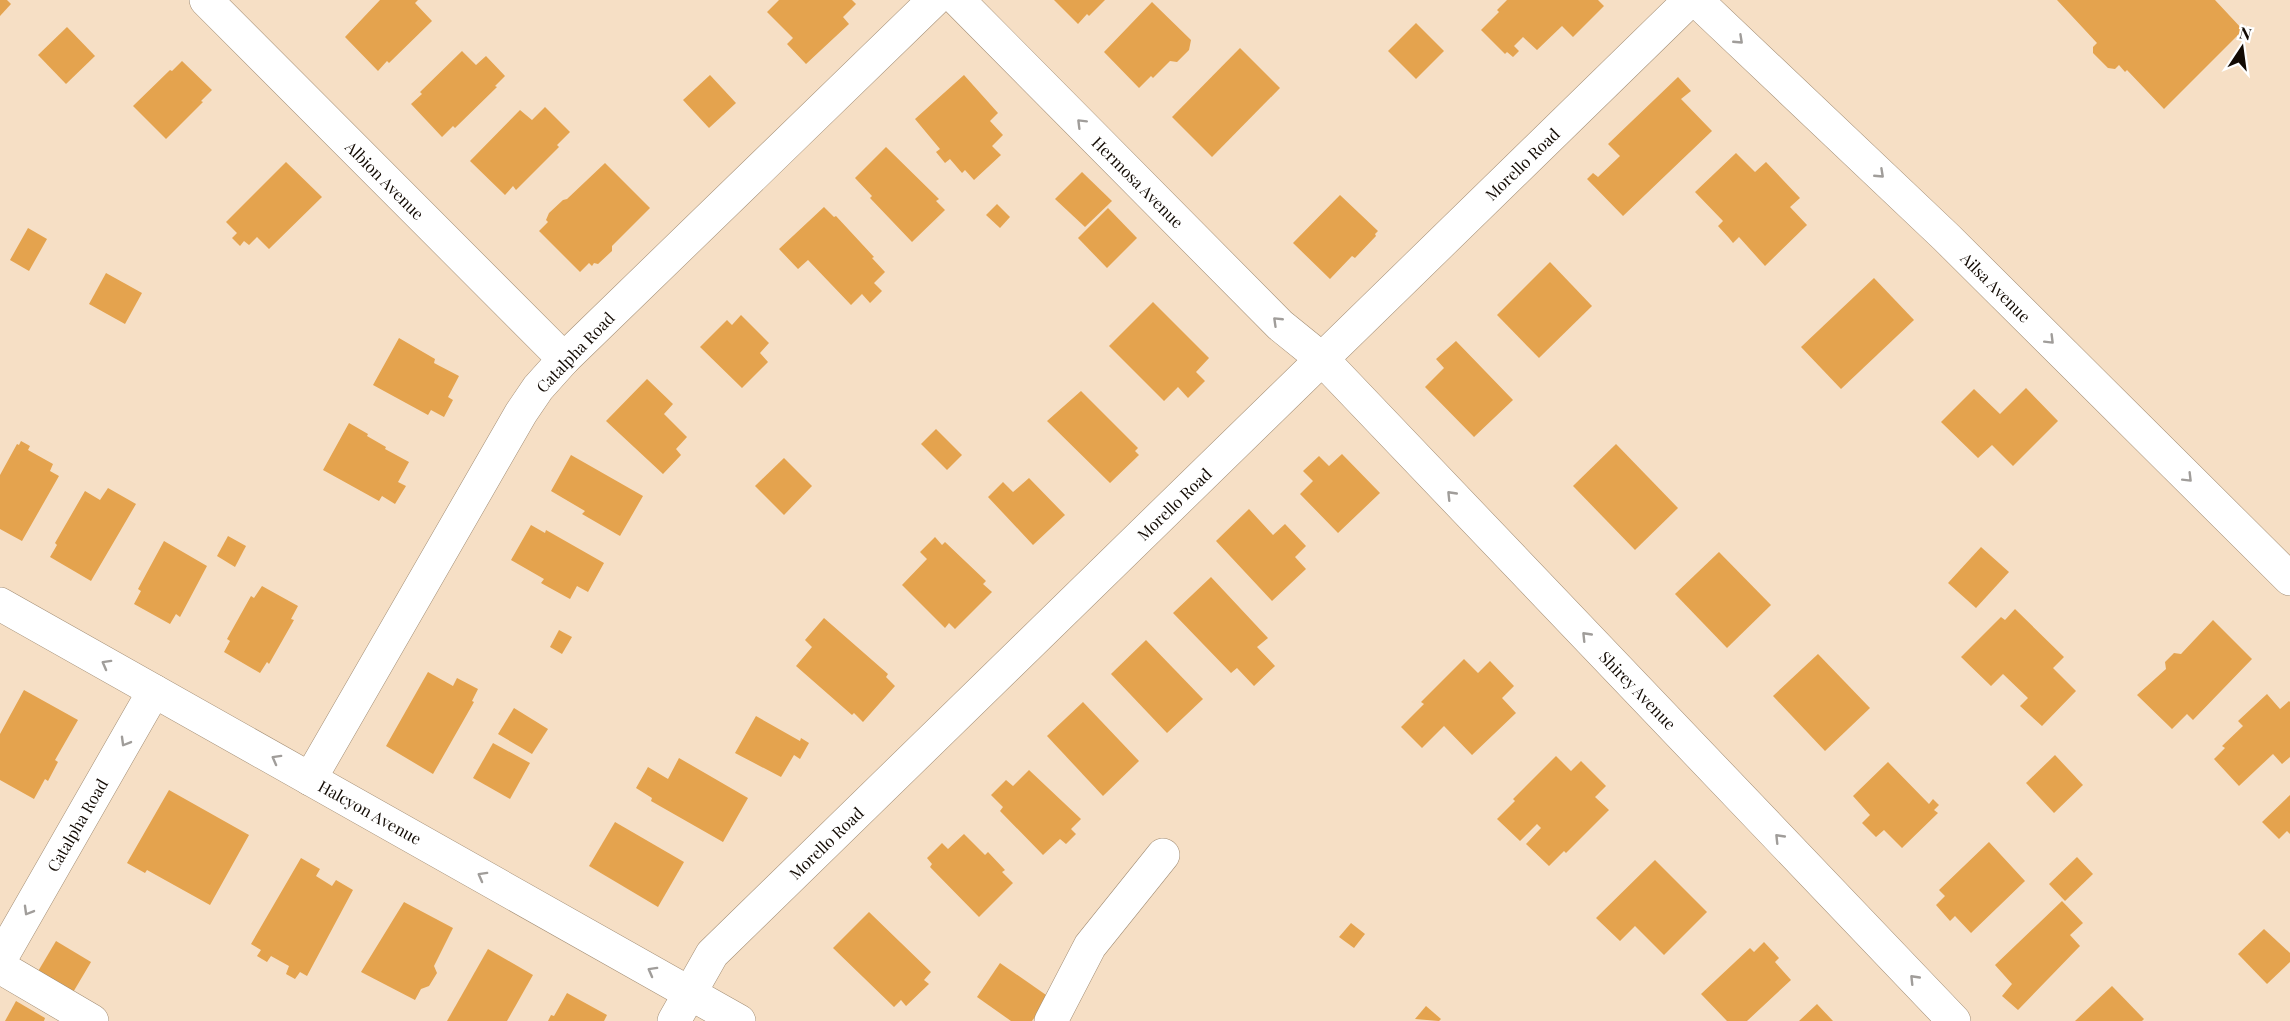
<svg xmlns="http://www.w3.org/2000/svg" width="2290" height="1021" viewBox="0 0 2290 1021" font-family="'Playfair Display',serif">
<rect width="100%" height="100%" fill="#f6dfc5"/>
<g fill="#e4a34e">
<path d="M0 0H7L11 4 0 16Z"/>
<path d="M380 0H418L415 3 432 21 389 63 387 61 378 71 345 37Z"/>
<path d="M779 0H852L856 4 843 17 849 24 806 64 787 44 793 38 767 12Z"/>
<path d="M1054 0H1105L1089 16 1087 14 1078 24Z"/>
<path d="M1507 0H1598L1604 6 1573 37 1562 26 1537 50 1523 37 1514 46 1519 51 1513 57 1507 52 1505 54 1481 30 1499 12 1497 10Z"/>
<path d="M2057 0H2215L2243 30 2164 109 2127 70 2125 72 2119 65 2115 69 2108 68 2093 53V47L2097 43Z"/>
<path d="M1152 2 1191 40 1189 50 1177 62 1170 61 1153 78 1151 76 1139 88 1104 52Z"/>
<path d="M1416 23 1444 51 1416 79 1388 51Z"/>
<path d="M67 27 95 56 66 84 38 55Z"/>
<path d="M1240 48 1280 88 1212 157 1172 117Z"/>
<path d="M462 51 476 65 486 56 505 76 495 86 497 87 455 128 453 126 442 137 411 104 422 94 420 92Z"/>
<path d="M182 61 212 90 201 101 203 102 166 139 133 106 170 70 172 71Z"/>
<path d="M710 75 736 103 709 128 683 100Z"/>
<path d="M964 75 998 113 990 121 1003 135 992 146 1001 155 974 180 965 170 962 173 950 159 945 163 936 152 940 149 915 119Z"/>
<path d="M1678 77 1691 91 1681 99 1712 131 1623 216 1587 179 1593 173 1598 177 1620 156 1608 144Z"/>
<path d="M545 107 570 132 557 145 559 147 516 190 513 186 505 195 470 161 520 110 532 120Z"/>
<path d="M886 147 939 199 936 201 945 210 912 242 870 198 872 196 855 178Z"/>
<path d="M1736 153 1755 172 1766 162 1800 198 1790 207 1807 225 1765 266 1739 237 1733 243 1729 238 1718 226 1723 221 1695 192Z"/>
<path d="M286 162 322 197 269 249 257 237 249 245 244 241 240 246 232 238 237 233 226 222Z"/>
<path d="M605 163 650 208 612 246V251L598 264 594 263 592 266 589 263 580 272 539 231 548 222 546 220 549 213 563 200 567 199Z"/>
<path d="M1082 172 1112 201 1085 227 1055 199Z"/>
<path d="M1340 195 1378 231 1375 234 1376 236 1355 258 1352 256 1330 279 1293 243Z"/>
<path d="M997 204 1010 217 1000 228 986 215Z"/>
<path d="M824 207 834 217 836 216 874 257 872 258 885 272 874 283 882 291 870 303 862 294 851 305 808 260 798 269 779 249Z"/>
<path d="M1108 208 1137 238 1107 268 1078 238Z"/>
<path d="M28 228 47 239 29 271 10 260Z"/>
<path d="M1550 262 1592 306 1539 358 1497 315Z"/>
<path d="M106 273 142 293 125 324 89 304Z"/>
<path d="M1874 278 1914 320 1841 389 1801 347Z"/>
<path d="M1153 302 1209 358 1196 372 1205 381 1188 398 1178 387 1164 401 1109 346Z"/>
<path d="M741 315 769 343 760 353 768 362 742 388 700 347 727 320 732 325Z"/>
<path d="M399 338 435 359 434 363 459 376 448 397 453 400 444 417 431 410 428 415 373 385Z"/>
<path d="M1456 341 1513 400 1474 437 1425 387 1444 368 1436 359Z"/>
<path d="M647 379 673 404 664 414 687 437 676 449 681 455 663 474 606 421Z"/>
<path d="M2026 388 2058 421 2013 466 1992 445 1978 458 1941 422 1974 389 2000 414Z"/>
<path d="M1081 391 1138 448 1135 451 1139 455 1110 483 1047 421Z"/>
<path d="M349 423 368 434 367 436 386 447 385 449 409 462 398 482 406 486 395 504 382 496 379 501 323 470Z"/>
<path d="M936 429 962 455 947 470 921 444Z"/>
<path d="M21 441 30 446 28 450 53 464 50 471 59 476 22 541 0 529V475L17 444 19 445Z"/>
<path d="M1616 444 1678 508 1635 550 1573 486Z"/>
<path d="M1342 454 1380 493 1338 533 1300 494 1313 481 1303 471 1319 456 1329 466Z"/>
<path d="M571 455 643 496 620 536 582 514 585 511 551 491Z"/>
<path d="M784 458 812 486 784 515 755 486Z"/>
<path d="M1029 478 1065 515 1033 545 988 497 1003 482 1013 492Z"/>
<path d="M108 488 136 504 91 581 50 557 57 545 55 543 85 491 100 500Z"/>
<path d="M1249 509 1273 535 1285 524 1306 546 1295 557 1306 569 1272 601 1216 541Z"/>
<path d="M531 525 545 533 546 530 604 563 588 592 577 586 570 599 541 583 544 579 511 560Z"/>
<path d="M228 536 246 546 235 567 217 556Z"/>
<path d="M935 537 942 545 945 542 986 581 983 584 992 592 955 629 949 623 945 628 902 585 927 559 920 552Z"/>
<path d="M164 541 207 566 180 617 176 614 170 624 134 604 141 591 138 589Z"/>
<path d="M1981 547 2009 572 1976 608 1948 583Z"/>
<path d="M1719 552 1771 605 1727 648 1675 594Z"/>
<path d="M1211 577 1268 638 1257 647 1275 666 1254 686 1237 668 1231 673 1173 613Z"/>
<path d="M262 586 298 606 291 619 294 620 269 664 267 662 260 673 224 652 230 641 227 639 251 596 254 598Z"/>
<path d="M2015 609 2064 657 2053 668 2076 691 2042 726 2020 706 2028 698 2003 674 1991 686 1961 657 2001 617 2005 620Z"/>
<path d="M824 618 888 674 886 677 895 686 863 722 854 713 852 715 796 666 812 647 805 640Z"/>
<path d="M2213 620 2252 659 2193 720 2187 714 2172 729 2137 695 2166 669 2165 662 2174 653 2181 654Z"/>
<path d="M559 630 572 637 562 654 550 647Z"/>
<path d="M1146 640 1203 699 1167 733 1111 674Z"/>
<path d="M1818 654 1870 708 1825 751 1773 696Z"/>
<path d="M1464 659 1478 673 1490 661 1514 686 1502 698 1516 713 1472 755 1444 726 1422 748 1401 727 1424 704 1421 702Z"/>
<path d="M428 672 453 686 457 678 478 689 472 701 474 702 433 774 386 746Z"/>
<path d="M24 690 78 720 55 760 58 762 48 781 45 779 34 799 0 780V734Z"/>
<path d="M2267 694 2280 709 2289 701 2290 702V757L2282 764 2273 754 2239 786 2214 759 2225 748 2222 746 2243 726 2238 721Z"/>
<path d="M1083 702 1139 761 1103 796 1047 736Z"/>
<path d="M514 708 548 729 532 754 498 734Z"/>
<path d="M756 716 800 741 801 738 809 743 800 759 794 755 781 777 735 753Z"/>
<path d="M493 743 530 763 510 799 473 778Z"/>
<path d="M2055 755 2083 785 2054 813 2026 783Z"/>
<path d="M1556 756 1571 771 1581 761 1606 786 1595 797 1609 810 1566 853 1564 851 1549 866 1526 844 1541 828 1537 824 1520 841 1497 819 1515 801 1513 799Z"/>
<path d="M679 758 748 798 723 842 651 801 652 798 636 788 648 767 668 779Z"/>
<path d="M1888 762 1929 804 1933 799 1939 805 1934 810 1938 813 1902 848 1884 830 1876 837 1862 823 1870 815 1853 796Z"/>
<path d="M1029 770 1081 819 1071 829 1076 834 1066 844 1060 839 1043 855 1000 811 1003 807 991 795 1006 780 1013 786Z"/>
<path d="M169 790 249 835 210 905 147 870 145 873 127 863Z"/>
<path d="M2290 795V834L2287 831 2279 839 2262 822Z"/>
<path d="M615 822 684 862 658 907 589 866Z"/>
<path d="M964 834 985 855 988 852 1005 870 1002 872 1013 883 979 917 930 867 932 864 927 858 942 843 948 849Z"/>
<path d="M1989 842 2025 881 1971 933 1955 916 1950 921 1936 905 1945 896 1939 890Z"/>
<path d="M2077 857 2093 874 2065 901 2049 884Z"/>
<path d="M301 858 320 869 316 876 332 886 336 880 353 890 307 976 300 972 295 979 286 974 289 966 271 956 267 962 257 956 261 950 251 944Z"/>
<path d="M1655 860 1707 912 1664 955 1635 926 1620 941 1596 918Z"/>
<path d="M2062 901 2083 923 2070 935 2080 946 2018 1010 2002 996 2012 984 1995 965Z"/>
<path d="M404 902 453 928 434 966 437 973 429 986 421 989 415 1000 361 972Z"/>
<path d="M869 912 931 972 924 980 929 984 906 1006 901 1000 894 1007 833 948Z"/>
<path d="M1351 923 1365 934 1354 948 1339 937Z"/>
<path d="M2264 929 2290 953V962L2267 984 2238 954Z"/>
<path d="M56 941 91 962 72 994 37 973Z"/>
<path d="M1764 942 1779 958 1775 962 1791 980 1747 1021H1727L1701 994 1750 948 1754 952Z"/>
<path d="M488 949 533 975 507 1021H447Z"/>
<path d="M1000 963 1049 997 1032 1021H1011L977 997Z"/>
<path d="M2112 986 2144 1019 2142 1021H2075Z"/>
<path d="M567 993 607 1015 604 1021H548L551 1015 554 1016Z"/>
<path d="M16 1001 45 1018 44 1021H5Z"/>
<path d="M1817 1004 1833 1021H1799Z"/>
<path d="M1426 1006 1441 1019 1439 1021 1415 1019Z"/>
</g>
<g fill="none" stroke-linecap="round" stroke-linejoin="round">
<defs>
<g id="minor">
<path d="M206 0 564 359"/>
<path d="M958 0 1280 325 1322 359 1954 1021"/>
<path d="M1696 0 1946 237 2290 579"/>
<path d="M0 604 739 1021"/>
<path d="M310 779 521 413 538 388 564 359 934 0"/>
<path d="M0 960 154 691"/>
<path d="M0 967 92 1021"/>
<path d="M674 1021 712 954 1690 0"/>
<path d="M1051 1021 1090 946 1163 855"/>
</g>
</defs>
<use href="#minor" stroke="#a28d74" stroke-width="34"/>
<use href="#minor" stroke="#fff" stroke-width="33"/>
</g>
<defs><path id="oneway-chevron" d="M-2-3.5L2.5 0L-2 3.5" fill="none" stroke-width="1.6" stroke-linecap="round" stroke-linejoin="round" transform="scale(1.5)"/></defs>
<g stroke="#a09d9a">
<use href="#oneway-chevron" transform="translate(1739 40) rotate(43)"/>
<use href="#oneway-chevron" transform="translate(1081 123) rotate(-135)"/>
<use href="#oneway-chevron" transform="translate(1880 174) rotate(43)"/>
<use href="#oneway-chevron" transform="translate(1277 321) rotate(-136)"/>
<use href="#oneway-chevron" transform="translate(2050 340) rotate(45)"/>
<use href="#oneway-chevron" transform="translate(2188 478) rotate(45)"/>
<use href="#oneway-chevron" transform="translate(1451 495) rotate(-134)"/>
<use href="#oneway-chevron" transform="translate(1586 636) rotate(-134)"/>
<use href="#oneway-chevron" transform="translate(106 664) rotate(-151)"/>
<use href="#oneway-chevron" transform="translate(125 742) rotate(120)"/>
<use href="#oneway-chevron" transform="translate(276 759) rotate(-151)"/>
<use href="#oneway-chevron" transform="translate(1779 838) rotate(-134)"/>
<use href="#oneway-chevron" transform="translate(482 876) rotate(-151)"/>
<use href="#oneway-chevron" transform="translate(28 911) rotate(120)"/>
<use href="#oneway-chevron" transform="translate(652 971) rotate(-151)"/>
<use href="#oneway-chevron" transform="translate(1914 979) rotate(-134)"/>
</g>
<g text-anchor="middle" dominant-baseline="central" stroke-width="4.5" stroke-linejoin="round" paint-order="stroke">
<g font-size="16" fill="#120a03" stroke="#fff">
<text transform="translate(1522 164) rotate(-44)">Morello Road</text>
<text transform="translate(385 180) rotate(45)">Albion Avenue</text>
<text transform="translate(1138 182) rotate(45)">Hermosa Avenue</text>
<text transform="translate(1996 287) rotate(45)">Ailsa Avenue</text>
<text transform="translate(575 352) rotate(-46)">Catalpha Road</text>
<text transform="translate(1174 504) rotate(-44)">Morello Road</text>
<text transform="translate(1638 690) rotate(46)">Shirey Avenue</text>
<text transform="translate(370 812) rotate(29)">Halcyon Avenue</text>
<text transform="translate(77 825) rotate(-60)">Catalpha Road</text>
<text transform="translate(826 843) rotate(-44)">Morello Road</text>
</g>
</g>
<g transform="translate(2242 48) rotate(13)" stroke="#ffffff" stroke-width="4.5" paint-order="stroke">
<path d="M0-4.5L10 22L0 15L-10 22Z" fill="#120a03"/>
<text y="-9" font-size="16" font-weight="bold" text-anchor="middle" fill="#120a03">N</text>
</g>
</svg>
